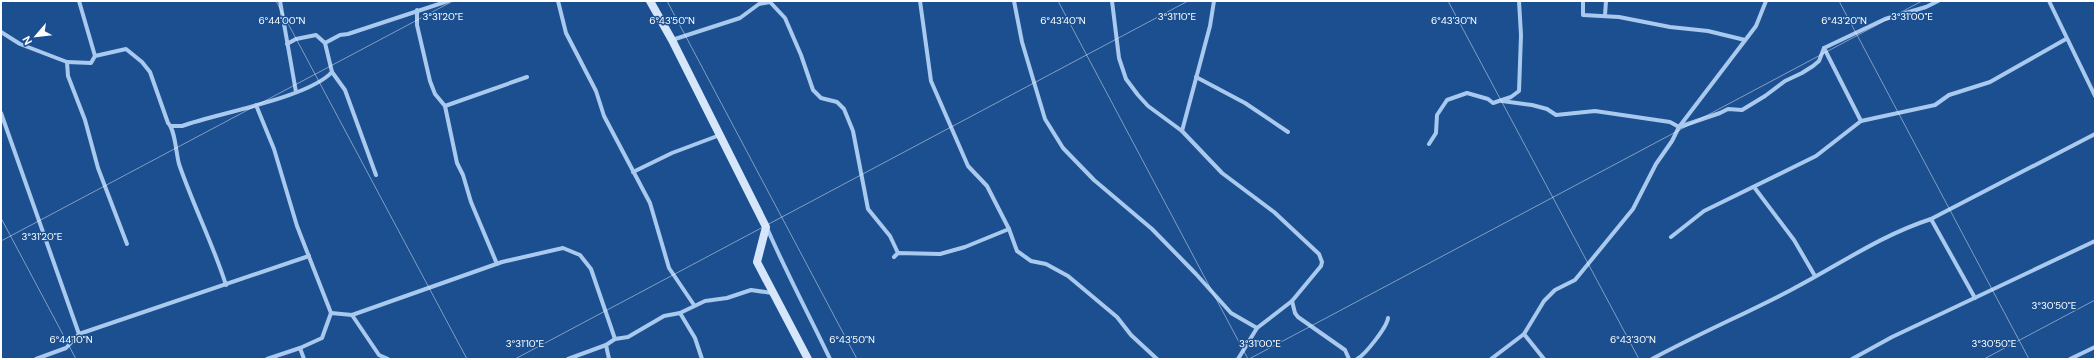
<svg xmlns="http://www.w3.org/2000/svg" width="2096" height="360" viewBox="0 0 2096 360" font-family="'DM Sans',sans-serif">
<rect width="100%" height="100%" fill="#1b4f8f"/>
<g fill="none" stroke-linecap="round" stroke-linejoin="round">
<g stroke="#a9c9ee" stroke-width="4">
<path d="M79 1 95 56"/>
<path d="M280 1 296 92"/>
<path d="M558 1 566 33 596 91 604 116 650 203 669 268 694 305"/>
<path d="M920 1 931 81 968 166 987 186 1009 229 1017 251 1031 261 1046 264 1068 276 1117 317 1131 335 1157 359"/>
<path d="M1014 1 1022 42 1045 119 1063 148 1094 180 1152 229 1196 274 1231 313 1257 328 1238 359"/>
<path d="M1112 1 1119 58 1126 79 1138 95 1148 106 1182 131 1222 173 1274 212 1319 254 1322 262 1321 266 1292 301 1257 328"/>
<path d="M1583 1V15L1619 17 1670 27 1708 31 1745 40"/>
<path d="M2049 1 2095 96"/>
<path d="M417 10V25L430 81 435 94 445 106 457 163 463 175 471 202 497 264"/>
<path d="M1605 15 1606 1"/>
<path d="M1 32 20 44 67 62 91 63 95 56 126 49 142 62 150 72 168 123C175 129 176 153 179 164 193 205 213 244 226 285"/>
<path d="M672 40 740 18 759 4 770 2 785 18 801 55 813 90 821 98 837 102 844 109 853 131 868 209 890 236 898 253"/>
<path d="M287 44 296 39 316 35 325 43"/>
<path d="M67 62 68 76 85 120 98 168 127 244"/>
<path d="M1196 77 1245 103 1288 132"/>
<path d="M1502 101 1532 105 1547 109 1556 115 1595 111 1670 122 1679 127 1720 113 1728 109 1742 110 1765 96 1785 81 1802 73 1813 66 1819 61 1824 48"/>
<path d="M256 105 274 149 297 226 331 313 322 338 300 348 267 359"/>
<path d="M445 106 527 77"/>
<path d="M1 113 79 334"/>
<path d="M1861 121 1824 48 1885 19 1926 7 1938 1"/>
<path d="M171 126H182C218 113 308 98 332 72"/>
<path d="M1182 131 1210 26 1214 1"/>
<path d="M1429 144 1436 133 1437 115 1447 100 1467 93 1488 99 1493 103 1511 97 1519 91 1521 35 1519 1"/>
<path d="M633 172 672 153 720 135"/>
<path d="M376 175 345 90 332 72 325 43 340 35 348 34 448 1"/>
<path d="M1754 187 1794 240 1815 276"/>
<path d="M1931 219 1975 298"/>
<path d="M767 228C786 272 809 315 830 359"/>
<path d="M1671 237 1704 211 1816 156 1861 121 1935 105 1949 95 1990 82 2066 39"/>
<path d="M894 257 898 253 940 254 965 247 1009 229"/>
<path d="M1292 301 1295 313 1298 317 1345 350 1349 359"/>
<path d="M331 313 352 315 502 262 563 248 580 255 591 269 615 339"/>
<path d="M680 313 695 338 702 359"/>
<path d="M352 315 379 355 388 359"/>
<path d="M1524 334 1544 359"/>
<path d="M606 345 609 359"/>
<path d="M300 348 304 359"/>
<path d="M36 359 66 348 79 334 309 256"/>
<path d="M568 359 606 345 615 339 628 337 664 316 680 313 705 301 727 298 751 290 772 293"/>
<path d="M1357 359C1365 355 1387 327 1388 318"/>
<path d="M1491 359 1524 334 1544 301 1555 290 1575 280 1633 209 1656 164 1672 141 1679 127 1756 26 1766 1"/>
<path d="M1652 359C1698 334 1745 314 1791 290 1839 265 1879 236 1931 219L2095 134"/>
<path d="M1852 359 1892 337 2095 241"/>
<path d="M2070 359 2095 347"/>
</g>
<path stroke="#d6e6fa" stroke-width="8" d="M650 1 672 40 766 227 757 262 808 359"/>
</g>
<path fill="none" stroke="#fff" stroke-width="1" stroke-opacity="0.45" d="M276 1 467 359M667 1 857 359M1058 1 1248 359M1448 1 1639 359M1839 1 2029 359M1 218 76 359M1 241 453 1M515 359 1188 1M1249 359 1922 1M1984 359 2095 300"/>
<g font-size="10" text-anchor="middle" fill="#fff" stroke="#1b4f8f" stroke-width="3" stroke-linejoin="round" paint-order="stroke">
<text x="443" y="20">3°31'20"E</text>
<text x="1177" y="20">3°31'10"E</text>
<text x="1912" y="20">3°31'00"E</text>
<text x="282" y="24">6°44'00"N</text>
<text x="672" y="24">6°43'50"N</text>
<text x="1063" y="24">6°43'40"N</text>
<text x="1454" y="24">6°43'30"N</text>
<text x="1844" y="24">6°43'20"N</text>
<text x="42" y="240">3°31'20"E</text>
<text x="2054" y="309">3°30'50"E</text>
<text x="71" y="343">6°44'10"N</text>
<text x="852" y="343">6°43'50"N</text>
<text x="1633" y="343">6°43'30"N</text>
<text x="525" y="347">3°31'10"E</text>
<text x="1260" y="347">3°31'00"E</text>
<text x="1994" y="347">3°30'50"E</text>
</g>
<rect width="2096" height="360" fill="none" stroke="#ffffff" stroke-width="4"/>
<g transform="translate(36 36) rotate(242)" stroke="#1b4f8f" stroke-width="3" paint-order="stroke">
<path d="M0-3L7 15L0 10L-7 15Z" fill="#ffffff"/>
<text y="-6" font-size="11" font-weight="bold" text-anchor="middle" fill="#ffffff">N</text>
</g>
</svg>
